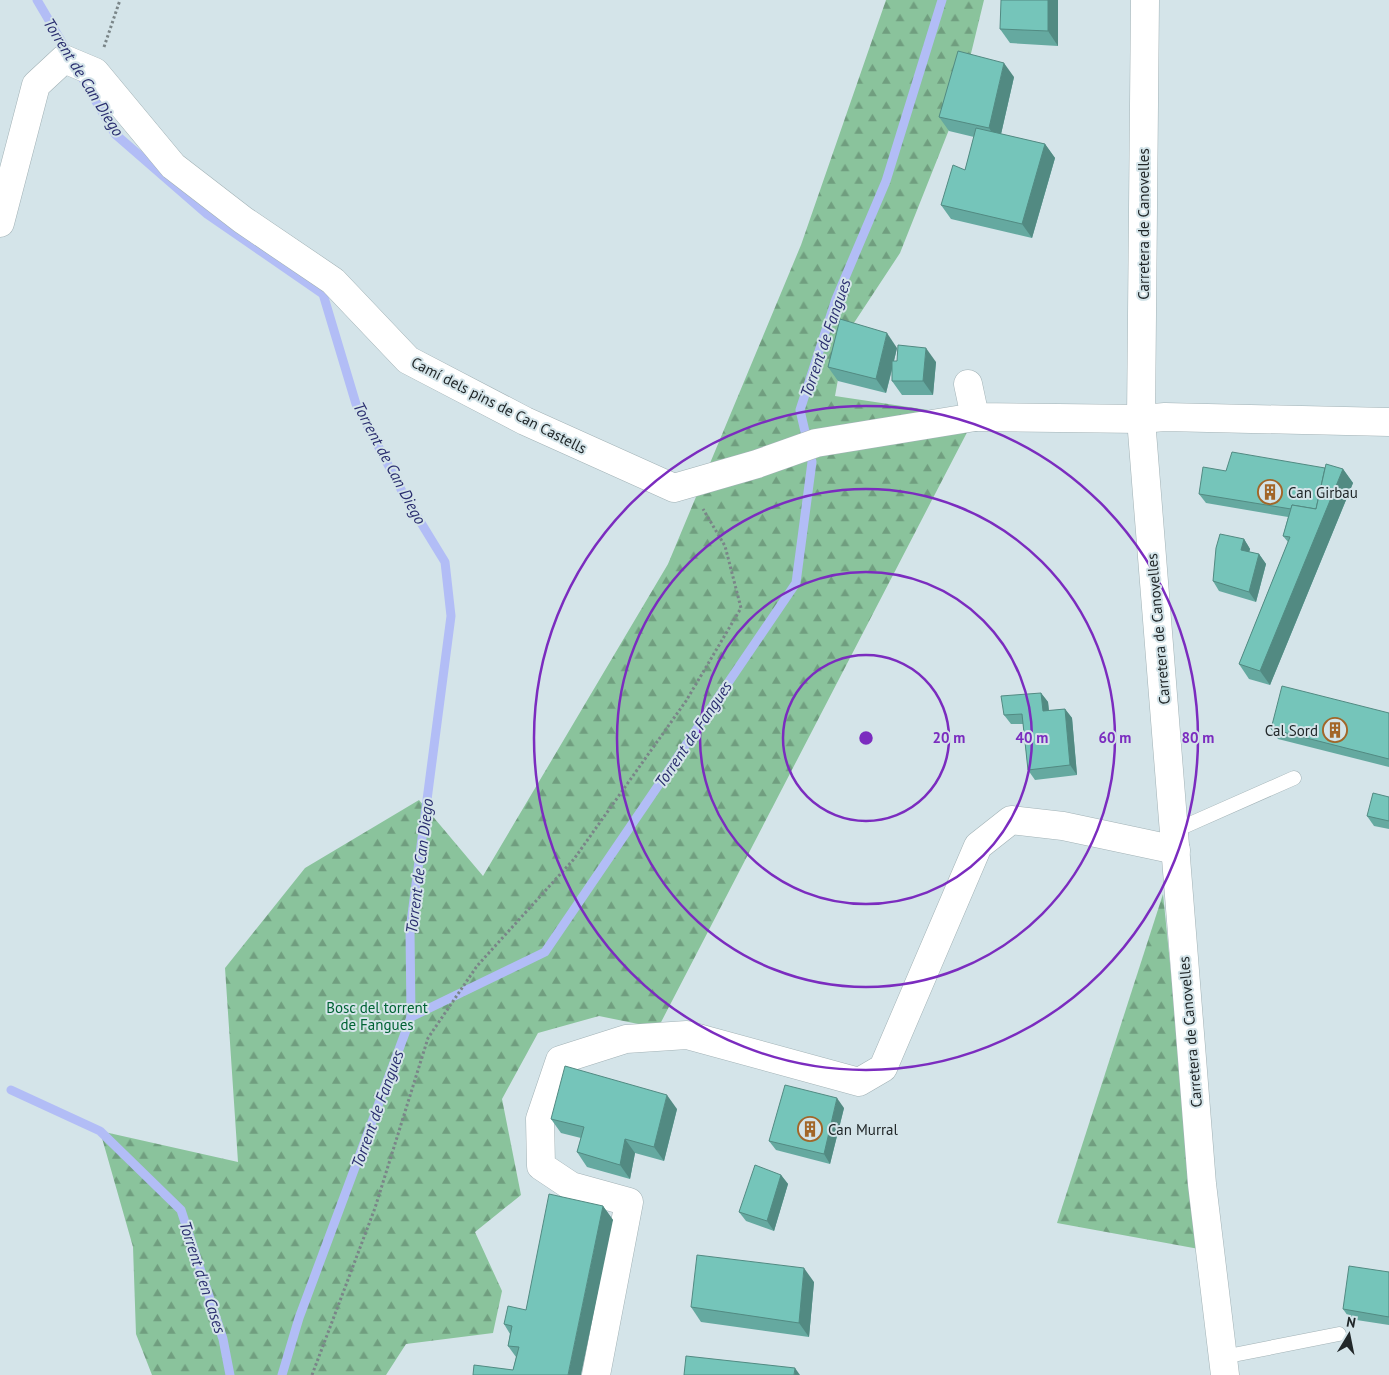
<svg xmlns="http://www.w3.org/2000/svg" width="1389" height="1375" viewBox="0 0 1389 1375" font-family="'PT Sans',sans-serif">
<defs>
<pattern id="forest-firs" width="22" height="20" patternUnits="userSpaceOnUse" patternTransform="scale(1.25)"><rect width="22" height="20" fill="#8ac39c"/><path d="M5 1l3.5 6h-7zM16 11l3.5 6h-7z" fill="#709e7f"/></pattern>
</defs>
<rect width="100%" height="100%" fill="#d4e4e9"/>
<g fill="url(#forest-firs)">
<path d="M886 0H984L958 107 900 253 846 335 835 396 975 417 658 1028 599 1016 538 1033 502 1099 521 1195 475 1232 502 1291 493 1333 406 1344 386 1375H152L136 1334 133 1247 100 1131 238 1162 225 968 305 868 419 800 483 876 668 564 801 245Z"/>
<path d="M1163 894 1199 1249 1057 1223Z"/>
</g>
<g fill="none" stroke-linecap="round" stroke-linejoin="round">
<g stroke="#b2bdf6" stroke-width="9">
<path d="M37 0 70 56"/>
<path d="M80 74 115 134 207 214 323 294 356 404 404 495 445 562 451 616 410 930 411 1017"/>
<path d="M11 1090 100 1131 181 1210 223 1339 230 1375"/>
<path d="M282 1375 299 1318 411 1017 545 952 796 583 812 462 800 410 836 299 886 181 942 0"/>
</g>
<defs>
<g id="lane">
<path d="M1174 831 1294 778"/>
<path d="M1223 1357 1339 1334"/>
</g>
<g id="street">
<path d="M0 223 36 85 64 59 95 72 173 166 243 220 333 281 408 360 525 421 674 488 757 464 816 443 975 417"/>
<path d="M968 384 975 417 1141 419 1165 417 1389 422"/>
<path d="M596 1375 629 1202 571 1186 541 1166 540 1119 560 1060 626 1039 687 1035 859 1082 883 1068 978 846 1011 820 1063 826 1176 850"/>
</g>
<path id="secondary" d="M1145 0 1141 419 1202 1184 1225 1375"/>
</defs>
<use href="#lane" stroke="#a2b2b6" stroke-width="15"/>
<use href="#street" stroke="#a2b2b6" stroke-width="29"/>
<use href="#secondary" stroke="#a2b2b6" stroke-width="29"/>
<g stroke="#7a8588" stroke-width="3" stroke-dasharray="2.5 2.5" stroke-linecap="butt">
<path d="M104 47 120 0"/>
<path d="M312 1375 375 1208 428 1038 477 966 574 859 686 701 741 608 725 546 703 509"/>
</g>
<use href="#lane" stroke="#fff" stroke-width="14"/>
<use href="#street" stroke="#fff" stroke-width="28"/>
<use href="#secondary" stroke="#fff" stroke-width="28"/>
</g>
<g fill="#65a9a0">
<path d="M1058 0V46L1010 43 1000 29Z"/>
<path d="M1014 77 1001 134 1045 144 1055 158 1032 238 951 219 941 205 965 170 974 137 949 131 939 117Z"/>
<path d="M897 348 894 361 936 362 933 395H902L892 381V370L886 393 838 381 828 367Z"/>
<path d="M1325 468 1343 469 1353 483 1270 685 1249 679 1239 664 1288 542 1283 536 1288 517 1206 503 1199 494 1226 471Z"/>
<path d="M1244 539 1250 549 1249 552 1259 554 1266 564 1256 602 1219 591 1213 581Z"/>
<path d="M1041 693 1048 702 1049 711 1065 709 1072 718 1077 775 1035 780 1028 770 1023 724H1011L1004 715Z"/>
<path d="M1389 713V767L1278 739 1271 729Z"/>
<path d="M1389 797V829L1374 826 1367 816Z"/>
<path d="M844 1108 830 1164 776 1150 769 1141Z"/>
<path d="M677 1109 664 1161 635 1153 630 1179 587 1167 577 1152 581 1138 561 1133 551 1119Z"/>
<path d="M781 1175 788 1184 774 1231 746 1221 739 1212Z"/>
<path d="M603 1206 613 1220 513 1370 516 1357 508 1346 510 1334 504 1324 526 1310Z"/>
<path d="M1389 1272V1325L1350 1319 1343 1309Z"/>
<path d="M814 1282 809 1337 701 1322 691 1307Z"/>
</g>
<g fill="#528a82">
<path d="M1048 0H1058V46L1048 31Z"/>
<path d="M1004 63 1014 77 999 143 989 128Z"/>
<path d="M1045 144 1055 158 1032 238 1022 224Z"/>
<path d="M887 333 897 348 886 393 876 379Z"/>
<path d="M926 348 936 362 933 395 923 381Z"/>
<path d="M1343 469 1353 483 1270 685 1260 671Z"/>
<path d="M1244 539 1250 549 1247 560 1241 550Z"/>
<path d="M1259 554 1266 564 1256 602 1249 592Z"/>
<path d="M1041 693 1048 702 1050 721 1043 711Z"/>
<path d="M1065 709 1072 718 1077 775 1070 765Z"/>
<path d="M667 1095 677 1109 664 1161 654 1147Z"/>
<path d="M837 1098 844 1108 830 1164 824 1154Z"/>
<path d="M625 1139 635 1153 630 1179 620 1165Z"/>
<path d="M781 1175 788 1184 774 1231 767 1221Z"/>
<path d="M603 1206 613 1220 581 1375H568Z"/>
<path d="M804 1268 814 1282 809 1337 799 1323Z"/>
<path d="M795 1368 800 1375H794Z"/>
</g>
<g fill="#75c5ba" stroke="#528a82">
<path d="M1001 0H1048V31L1000 29Z"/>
<path d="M958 51 1004 63 989 128 939 117Z"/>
<path d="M976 128 1045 144 1022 224 941 205 953 165 965 170Z"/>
<path d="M840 319 887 333 876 379 828 367Z"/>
<path d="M898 345 926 348 923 381H892V361H897Z"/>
<path d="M1232 452 1325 468 1316 509 1292 505 1291 509 1199 494 1203 467 1226 471Z"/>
<path d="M1326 464 1343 469 1260 671 1239 664 1290 537 1283 536 1292 505 1316 509Z"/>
<path d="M1220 534 1244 539 1241 550 1259 554 1249 592 1213 581 1216 548Z"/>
<path d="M1282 686 1389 713V759L1271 729Z"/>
<path d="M1041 693 1043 711 1065 709 1070 765 1028 770 1022 714 1004 715 1001 696Z"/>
<path d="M1373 793 1389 797V821L1367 816Z"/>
<path d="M565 1066 667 1095 654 1147 625 1139 620 1165 577 1152 584 1127 551 1119Z"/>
<path d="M785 1085 837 1098 824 1154 769 1141Z"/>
<path d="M755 1165 781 1175 767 1221 739 1212Z"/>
<path d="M549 1194 603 1206 568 1375H473L474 1365 513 1370 519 1347 508 1346 512 1326 504 1324 508 1306 526 1310Z"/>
<path d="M697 1255 804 1268 799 1323 691 1307Z"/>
<path d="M1349 1266 1389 1272V1317L1343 1309Z"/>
<path d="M686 1356 795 1368 794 1375H684Z"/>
</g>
<g fill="none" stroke="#7b2cbf" stroke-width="2.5">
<circle cx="866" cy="738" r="83"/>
<circle cx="866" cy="738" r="166"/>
<circle cx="866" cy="738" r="249"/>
<circle cx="866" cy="738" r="332"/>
</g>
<defs>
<symbol id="building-ring" viewBox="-11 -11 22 22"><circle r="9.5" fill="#d4e4e9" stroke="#a26628" stroke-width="1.5"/><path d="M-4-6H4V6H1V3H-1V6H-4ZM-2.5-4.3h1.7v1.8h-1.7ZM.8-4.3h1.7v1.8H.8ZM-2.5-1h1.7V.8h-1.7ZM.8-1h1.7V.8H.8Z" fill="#a26628"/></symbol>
</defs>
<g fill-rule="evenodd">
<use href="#building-ring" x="1256" y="478" width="28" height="28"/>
<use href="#building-ring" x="1321" y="716" width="28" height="28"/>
<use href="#building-ring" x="796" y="1115" width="28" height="28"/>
</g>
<g text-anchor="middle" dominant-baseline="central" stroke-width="4" stroke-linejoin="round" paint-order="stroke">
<g font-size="15" fill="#212729" stroke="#d4e4e9">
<text transform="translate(1143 224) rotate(-90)">Carretera de Canovelles</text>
<text transform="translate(499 405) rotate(27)">Camí dels pins de Can Castells</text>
<text transform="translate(1158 629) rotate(-95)">Carretera de Canovelles</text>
<text transform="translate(1190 1032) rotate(-95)">Carretera de Canovelles</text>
</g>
<g font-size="15" fill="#212729" stroke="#d4e4e9" text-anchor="start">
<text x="1288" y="492">Can Girbau</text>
<text x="1318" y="730" text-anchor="end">Cal Sord</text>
<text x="828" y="1129">Can Murral</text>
</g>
<g font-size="15" fill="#006334" stroke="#d4e4e9">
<text x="377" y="1007">Bosc del torrent<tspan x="377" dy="17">de Fangues</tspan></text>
</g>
<g font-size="16" font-style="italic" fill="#2a2e6f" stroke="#d4e4e9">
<text transform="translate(84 77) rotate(58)">Torrent de Can Diego</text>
<text transform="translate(825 338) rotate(-71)">Torrent de Fangues</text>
<text transform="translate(390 463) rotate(62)">Torrent de Can Diego</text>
<text transform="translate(693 734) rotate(-56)">Torrent de Fangues</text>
<text transform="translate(419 866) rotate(-83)">Torrent de Can Diego</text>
<text transform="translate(377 1109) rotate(-70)">Torrent de Fangues</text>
<text transform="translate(203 1277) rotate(72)">Torrent d'en Cases</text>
</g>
</g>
<circle cx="866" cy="738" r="8" fill="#7b2cbf" stroke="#d4e4e9" stroke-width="2.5"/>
<g font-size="15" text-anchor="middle" font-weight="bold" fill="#7b2cbf" stroke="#d4e4e9" stroke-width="4" stroke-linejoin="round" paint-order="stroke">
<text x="949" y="743">20 m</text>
<text x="1032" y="743">40 m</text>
<text x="1115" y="743">60 m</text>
<text x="1198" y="743">80 m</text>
</g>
<g transform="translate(1349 1335) rotate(10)" stroke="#d4e4e9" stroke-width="4" paint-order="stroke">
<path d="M0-4L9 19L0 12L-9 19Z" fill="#212729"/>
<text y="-8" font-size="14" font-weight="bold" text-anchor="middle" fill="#212729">N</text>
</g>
</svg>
